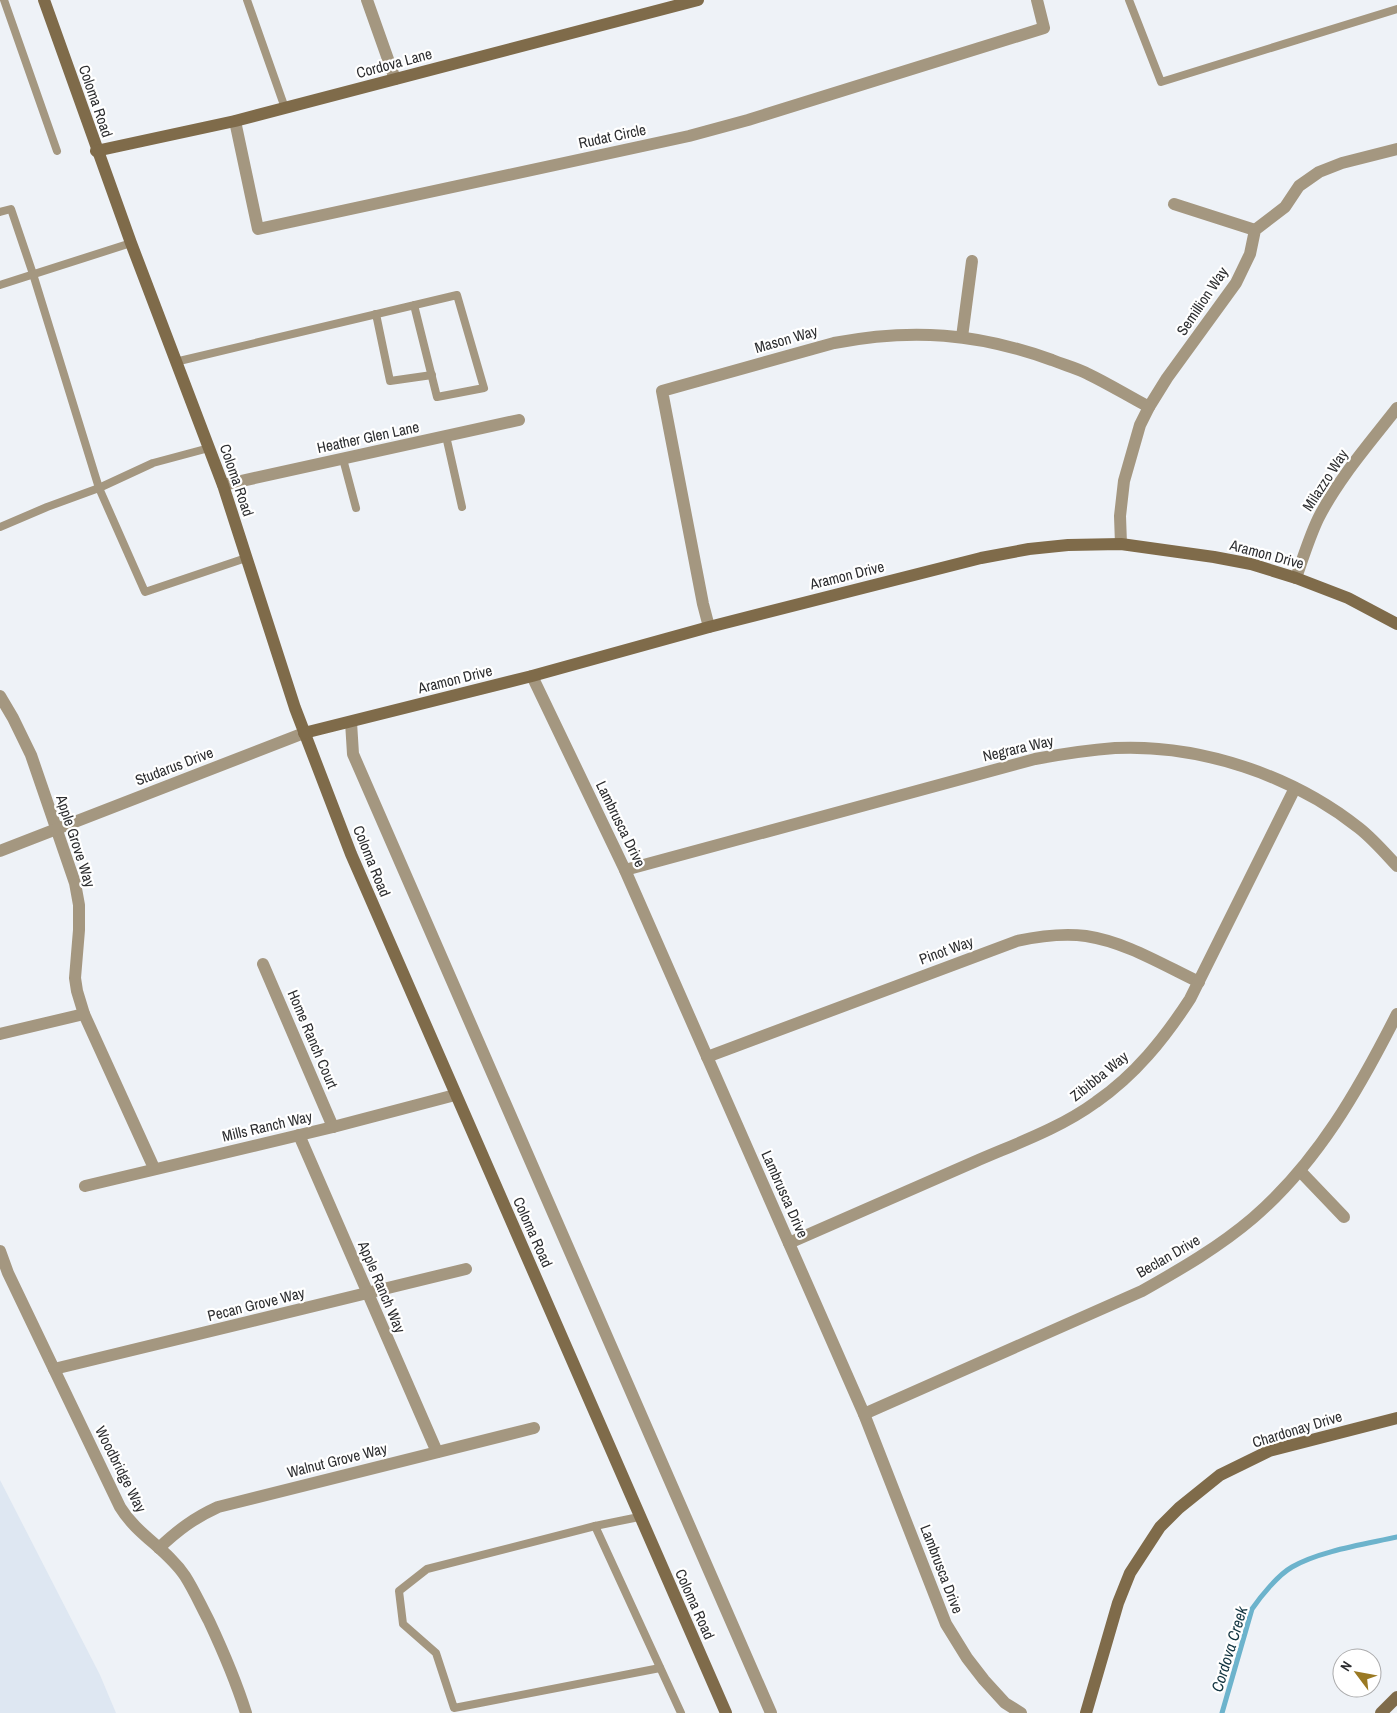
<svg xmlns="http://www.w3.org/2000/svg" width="1397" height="1713" viewBox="0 0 1397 1713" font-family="'Archivo Narrow',sans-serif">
<rect width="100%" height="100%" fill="#eef2f7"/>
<path fill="#dee7f2" d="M0 1480 100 1675 116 1713H0Z"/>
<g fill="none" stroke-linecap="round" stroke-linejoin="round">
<path stroke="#6cb3cc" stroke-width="5" d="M1222 1713 1252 1609C1261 1596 1278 1575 1292 1567 1319 1551 1366 1544 1397 1537"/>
<g stroke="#a49780" stroke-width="8">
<path d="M4 0 57 151"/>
<path d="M247 0 285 108"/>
<path d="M1129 0 1161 82 1397 9"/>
<path d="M0 212 11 209 33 274 99 488 145 592 246 558"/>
<path d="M0 285 131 243"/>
<path d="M376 314 390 381 432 375"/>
<path d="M175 362 457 295 484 388 437 397 414 305"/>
<path d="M446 436 462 507"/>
<path d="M343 459 356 508"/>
<path d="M0 527 47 507 99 488 153 463 209 448"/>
<path d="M639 1517 595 1526 427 1569 399 1591 403 1624 436 1653 454 1708 660 1668"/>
<path d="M595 1526 681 1713"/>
</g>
<g stroke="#a49780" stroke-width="12">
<path d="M367 0 395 79"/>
<path d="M235 121 258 229 689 136 748 120 1044 28 1037 0"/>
<path d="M1174 204 1255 230"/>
<path d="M962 337 972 261"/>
<path d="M223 485 519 420"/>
<path d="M1121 544 1120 516 1124 481 1140 425 1149 407 1167 378 1236 283 1250 254 1255 230 1285 207 1299 186 1319 172 1342 163 1397 149"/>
<path d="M1296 578C1303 558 1309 538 1318 519 1338 479 1369 444 1397 408"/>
<path d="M709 627 703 604 662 391 834 343C912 328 977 333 1052 360 1064 365 1077 368 1088 374 1109 384 1128 396 1149 407"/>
<path d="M532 676 625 870 864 1414 946 1624 967 1658 984 1680 1005 1703 1021 1713"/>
<path d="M0 696 13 718 31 755 75 883 79 905V930L75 978 77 991 84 1014 154 1168"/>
<path d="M351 722 353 754 771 1713"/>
<path d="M0 851 304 733"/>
<path d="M625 870 1035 759C1062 754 1088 750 1115 748 1200 744 1292 775 1359 828 1373 839 1385 853 1397 866"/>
<path d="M263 964 333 1127"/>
<path d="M0 1034 84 1014"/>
<path d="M707 1057 1017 941C1040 936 1063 933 1086 936 1126 942 1163 965 1199 982"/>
<path d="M299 1135 437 1452"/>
<path d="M1300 1171 1344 1217"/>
<path d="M85 1186 333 1127 455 1095"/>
<path d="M789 1243C851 1216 912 1189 974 1162 1015 1144 1059 1129 1096 1102 1135 1075 1164 1039 1190 999L1295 788"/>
<path d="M0 1251 8 1273 120 1507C137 1535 167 1549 185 1576 194 1590 201 1606 209 1621 223 1651 236 1681 246 1713"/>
<path d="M54 1369 466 1269"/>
<path d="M864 1414 1142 1291C1181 1269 1219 1247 1253 1218 1318 1162 1359 1089 1397 1014"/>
<path d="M159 1548C178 1530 194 1518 218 1507L534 1428"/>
</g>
<g stroke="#7f6b4a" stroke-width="12">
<path d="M44 0 131 243 223 485 295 708 351 854 726 1713"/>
<path d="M96 151 235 121 698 0"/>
<path d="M304 733 532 676 709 627 981 558 1029 549 1068 545 1121 544 1214 557 1251 564 1296 578 1348 598 1397 624"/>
<path d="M1086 1713 1118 1603 1130 1573 1160 1527 1179 1508 1220 1475 1269 1451 1397 1418"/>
<path d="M1381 1713 1397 1697"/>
</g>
</g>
<g text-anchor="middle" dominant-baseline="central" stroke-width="4.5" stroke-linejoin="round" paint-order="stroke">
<g font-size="15" fill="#2d2e30" stroke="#fff">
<text transform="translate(394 63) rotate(-15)">Cordova Lane</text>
<text transform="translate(96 101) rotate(71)">Coloma Road</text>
<text transform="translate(612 136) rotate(-12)">Rudat Circle</text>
<text transform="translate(1202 301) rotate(-56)">Semillion Way</text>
<text transform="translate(786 339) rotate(-16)">Mason Way</text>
<text transform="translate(368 437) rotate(-12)">Heather Glen Lane</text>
<text transform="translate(237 480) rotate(71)">Coloma Road</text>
<text transform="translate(1325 480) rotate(-57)">Milazzo Way</text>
<text transform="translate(1267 554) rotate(15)">Aramon Drive</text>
<text transform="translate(847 575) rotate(-14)">Aramon Drive</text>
<text transform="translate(455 679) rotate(-14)">Aramon Drive</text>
<text transform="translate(1018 748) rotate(-13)">Negrara Way</text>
<text transform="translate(174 766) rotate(-21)">Studarus Drive</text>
<text transform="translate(621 824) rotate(64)">Lambrusca Drive</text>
<text transform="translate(76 841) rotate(72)">Apple Grove Way</text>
<text transform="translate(372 861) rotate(68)">Coloma Road</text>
<text transform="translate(946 950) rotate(-20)">Pinot Way</text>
<text transform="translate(313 1039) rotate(67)">Home Ranch Court</text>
<text transform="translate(1099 1076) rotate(-39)">Zibibba Way</text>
<text transform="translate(267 1126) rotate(-13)">Mills Ranch Way</text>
<text transform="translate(785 1194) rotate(66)">Lambrusca Drive</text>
<text transform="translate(533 1232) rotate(66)">Coloma Road</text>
<text transform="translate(1168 1256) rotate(-30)">Beclan Drive</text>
<text transform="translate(382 1287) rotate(67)">Apple Ranch Way</text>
<text transform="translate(256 1304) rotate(-14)">Pecan Grove Way</text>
<text transform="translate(1297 1429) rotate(-17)">Chardonay Drive</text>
<text transform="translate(337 1460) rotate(-14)">Walnut Grove Way</text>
<text transform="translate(121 1469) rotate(63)">Woodbridge Way</text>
<text transform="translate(942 1569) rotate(69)">Lambrusca Drive</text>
<text transform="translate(695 1604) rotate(66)">Coloma Road</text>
</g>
<g font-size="16" font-style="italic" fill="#143642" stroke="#fff">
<text transform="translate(1229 1649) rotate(-73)">Cordova Creek</text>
</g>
</g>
<g transform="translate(1357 1673) rotate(302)"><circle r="24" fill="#ffffff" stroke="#ababac"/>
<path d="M0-4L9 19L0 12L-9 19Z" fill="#9a7923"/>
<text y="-8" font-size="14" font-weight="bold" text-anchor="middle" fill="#2d2e30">N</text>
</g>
</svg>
